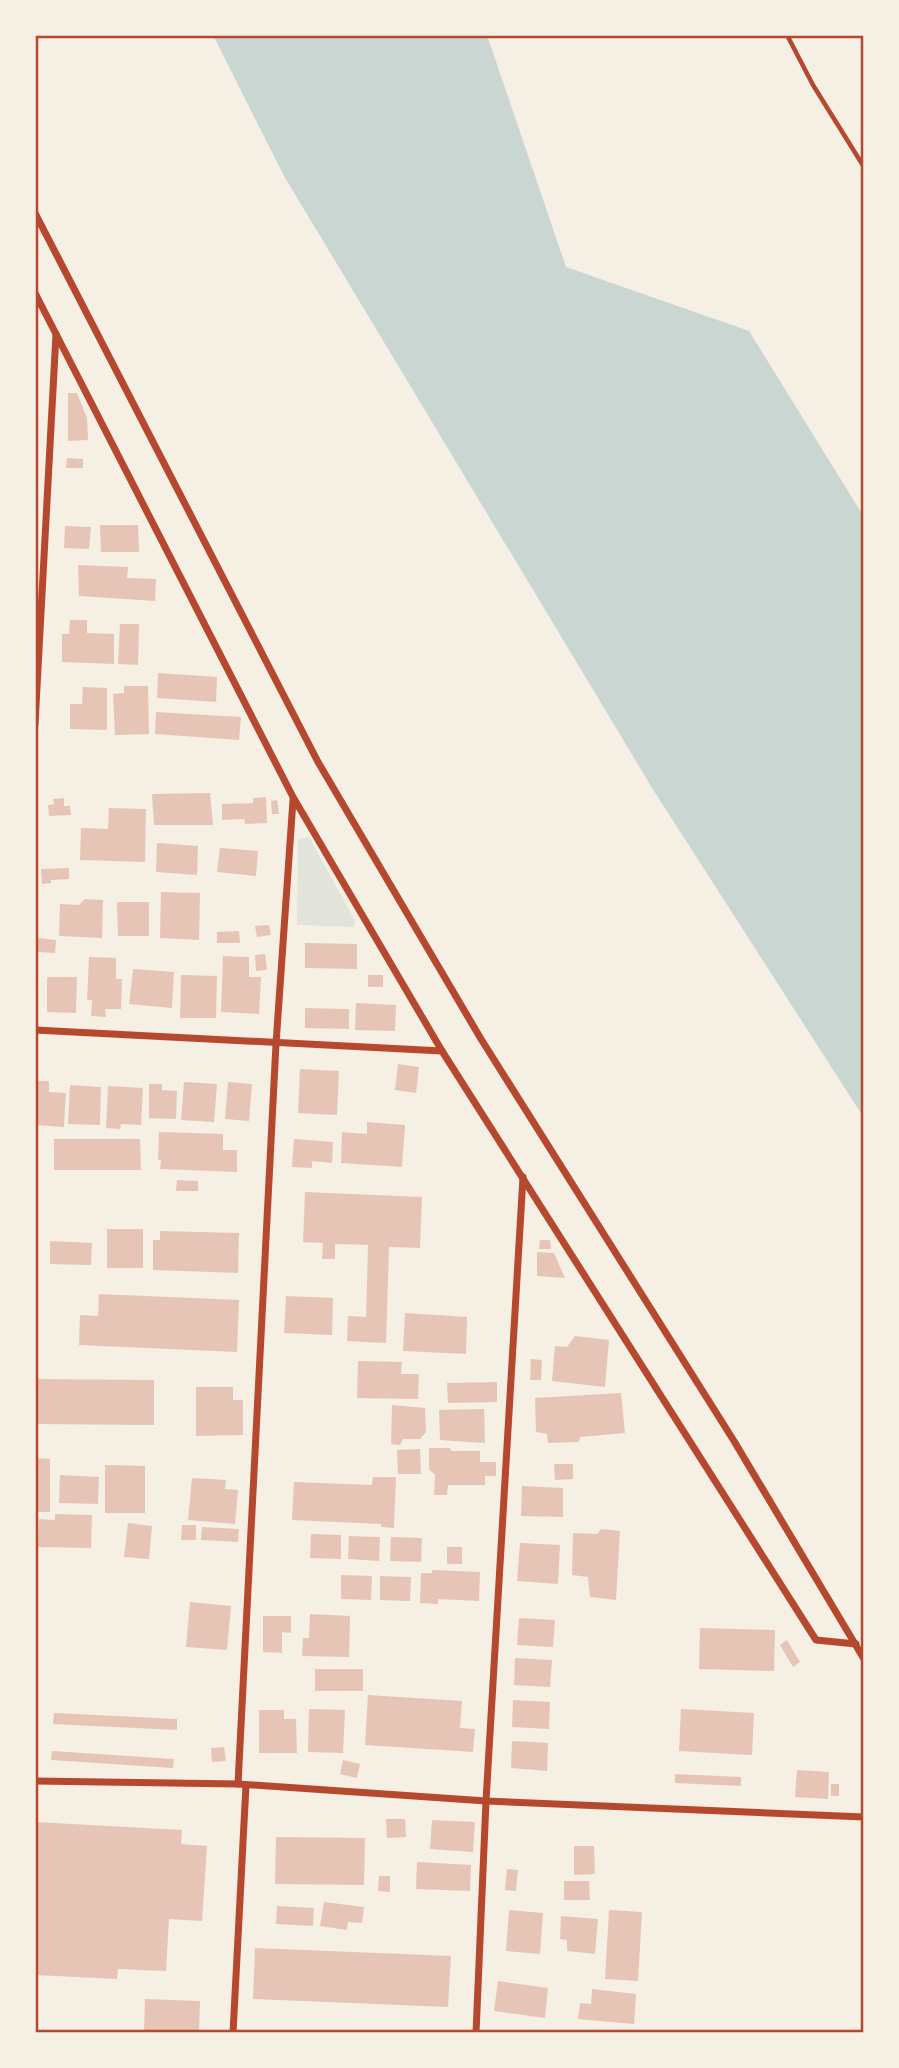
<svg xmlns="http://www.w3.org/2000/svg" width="899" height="2068" viewBox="0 0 899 2068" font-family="'Golos Text',sans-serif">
<rect width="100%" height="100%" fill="#f6efe4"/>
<path fill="#e2e4dc" d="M309 837 355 921 354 927 297 925 298 839Z"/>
<path fill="#c9d6d2" d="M213 35H487L566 267 749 331 864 517V1118L654 791 284 176Z"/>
<g fill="#e6c5b7">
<path d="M68 393H77L87 418 88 440 68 441Z"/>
<path d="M67 458 83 459V468H66Z"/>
<path d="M100 525H138L139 552H101Z"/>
<path d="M65 526 91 527 89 549 64 548Z"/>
<path d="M78 565 128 567 127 578 156 579 155 601 79 596Z"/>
<path d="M70 620H87V633L114 634V664L62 662V634H69Z"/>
<path d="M120 624H139L138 665 118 664Z"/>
<path d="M158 673 217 677 216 702 157 698Z"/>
<path d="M124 686H148L149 734 115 735 113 694 124 693Z"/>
<path d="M83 687 107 688V730L70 729V704H82Z"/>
<path d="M156 712 241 717 239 740 155 734Z"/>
<path d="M210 793 213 825H154L152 794Z"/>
<path d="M266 797 267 823 245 824 244 819 222 820V804L253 803V798Z"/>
<path d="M64 798V806H70L71 815 49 816 48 805 54 804 53 799Z"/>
<path d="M277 800 279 814H272L271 801Z"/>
<path d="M109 808 146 809 145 862 80 860 81 828 108 829Z"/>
<path d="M157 843 198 846 197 875 156 872Z"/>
<path d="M220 848 258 851 256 876 217 872Z"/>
<path d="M69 868V879L51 880V883L42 884 41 869Z"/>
<path d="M161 892 200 893 199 940 160 938Z"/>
<path d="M85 899 103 900 102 938 59 936 60 904 79 905Z"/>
<path d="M117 902H149V936H118Z"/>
<path d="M269 925 271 935 257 937 255 926Z"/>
<path d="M239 931 240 943H217V932Z"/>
<path d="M38 938 56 940 55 953 37 952Z"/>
<path d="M305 943 357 944V969L305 968Z"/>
<path d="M265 954 267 970 256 971 255 955Z"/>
<path d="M223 956 249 957V977H261L259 1014 221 1012Z"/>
<path d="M89 957 116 958V979H122L121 1009H105L106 1017 91 1016 92 1000H87Z"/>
<path d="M133 969 174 972 172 1008 129 1004Z"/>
<path d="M181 975 217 976 216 1018H180Z"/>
<rect x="368" y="975" width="15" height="12"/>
<path d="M47 977H77L76 1013 47 1012Z"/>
<path d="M356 1003 396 1005 395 1031 355 1030Z"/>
<path d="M305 1008 349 1009V1029L305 1028Z"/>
<path d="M398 1064 419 1067 416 1093 395 1090Z"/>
<path d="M300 1069 339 1071 337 1115 298 1113Z"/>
<path d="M35 1081H49V1092L66 1093 64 1127 35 1125Z"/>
<path d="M184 1082 217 1084 214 1122 181 1120Z"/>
<path d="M228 1082 252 1084 249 1121 225 1119Z"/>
<path d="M149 1084H162V1090L177 1091 176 1119 149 1118Z"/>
<path d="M70 1085 101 1087 100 1125 68 1124Z"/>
<path d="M108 1086 143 1088 141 1125 121 1124 120 1129 106 1128Z"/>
<path d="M367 1122 405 1125 402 1167 341 1163 342 1132 367 1134Z"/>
<path d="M159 1132 223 1134V1150H237V1172L160 1169 161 1160H158Z"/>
<path d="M54 1139H140L141 1170H54Z"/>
<path d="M294 1139 333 1142 332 1163 312 1161V1168L292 1167Z"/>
<path d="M177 1180 198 1181V1191H176Z"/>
<path d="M305 1192 422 1197 420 1248 389 1247 386 1343 347 1341 348 1316 366 1317 368 1245 335 1244V1259H322L323 1243 303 1242Z"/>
<rect x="107" y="1229" width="36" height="39"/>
<path d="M160 1231 239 1233 238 1273 153 1270V1240H160Z"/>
<path d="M540 1240H550L551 1249H539Z"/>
<path d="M50 1241 92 1243 91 1265 50 1264Z"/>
<path d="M537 1252 554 1253 565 1278 537 1276Z"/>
<path d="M99 1294 239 1300 237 1352 79 1345 80 1315 98 1316Z"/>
<path d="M286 1296 333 1298 332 1335 284 1333Z"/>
<path d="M405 1313 467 1317 466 1354 403 1351Z"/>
<path d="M575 1336 609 1340 605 1387 552 1381 555 1346 567 1347Z"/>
<path d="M531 1359 542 1360 541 1380H530Z"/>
<path d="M358 1361 402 1362 401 1374H419L418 1399 357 1398Z"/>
<path d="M35 1379 154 1380V1425L35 1424Z"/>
<path d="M497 1382V1402L448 1403 447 1383Z"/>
<path d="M196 1387H233V1400H243V1435L196 1436Z"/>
<path d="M621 1393 625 1433 580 1437 579 1442 548 1443 547 1434 536 1432 535 1398Z"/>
<path d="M392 1405 425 1408 426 1432 420 1439H403L400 1445 391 1444Z"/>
<path d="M484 1409 485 1443 440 1440 439 1410Z"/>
<path d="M429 1448H450L451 1451H480V1462H496V1476H485V1485H448L447 1495H434L435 1475 429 1469Z"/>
<path d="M420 1449 421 1474H398L397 1450Z"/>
<path d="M35 1458 50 1459V1512H35Z"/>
<path d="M554 1464H573V1479L555 1480Z"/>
<path d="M105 1465 145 1466V1513H105Z"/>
<path d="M60 1475 99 1477 98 1504 59 1503Z"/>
<path d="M373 1477H396L394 1528 381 1527V1524L292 1520 294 1482 372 1485Z"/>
<path d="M192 1478 226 1480 225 1489 238 1490 235 1524 188 1520Z"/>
<path d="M522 1486 563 1488V1517L521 1516Z"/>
<path d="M55 1514 92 1515 91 1548 38 1547 39 1519 55 1520Z"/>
<path d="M128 1523 152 1526 149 1559 124 1557Z"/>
<path d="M182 1525H196V1540H181Z"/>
<path d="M202 1527 239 1529 238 1542 201 1540Z"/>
<path d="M601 1529 620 1531 616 1600 590 1597 588 1577 572 1575 573 1533 597 1534Z"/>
<path d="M311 1534 341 1535V1559L310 1558Z"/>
<path d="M349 1536 380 1537 379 1561 348 1559Z"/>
<path d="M391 1537 422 1538 421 1562 390 1561Z"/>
<path d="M520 1543 560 1545 558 1584 517 1581Z"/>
<rect x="447" y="1547" width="15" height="17"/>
<path d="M432 1570 480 1572 479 1601 438 1599V1604L420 1603 421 1573H432Z"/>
<path d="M341 1575 372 1576 371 1600 341 1599Z"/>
<path d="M380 1576 411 1577 410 1601 380 1600Z"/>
<path d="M190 1602 231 1606 227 1650 186 1647Z"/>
<path d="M310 1614 350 1616 349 1657 302 1656 303 1638H309Z"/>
<path d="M263 1616H291V1633L282 1632V1653L263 1652Z"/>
<path d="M519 1618 555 1620 553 1647 517 1645Z"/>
<path d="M700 1628 775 1630 774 1671 699 1669Z"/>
<path d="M787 1640 800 1662 793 1667 780 1645Z"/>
<path d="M515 1658 552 1660 550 1687 514 1685Z"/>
<rect x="315" y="1669" width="48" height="22"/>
<path d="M368 1695 462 1701 460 1728 475 1729 473 1752 365 1745Z"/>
<path d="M513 1700 550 1702 549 1729 512 1727Z"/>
<path d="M309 1709 345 1710 343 1753 308 1752Z"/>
<path d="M681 1709 754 1713 752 1755 679 1751Z"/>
<path d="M259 1710H284V1719H296L297 1753H259Z"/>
<path d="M54 1713 177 1719V1730L53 1724Z"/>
<path d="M512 1741 548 1743 547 1771 511 1768Z"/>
<path d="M224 1747 226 1761 212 1762 211 1748Z"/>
<path d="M52 1751 174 1759 173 1768 51 1760Z"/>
<path d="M343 1760 360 1764 357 1778 340 1774Z"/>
<path d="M797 1770 829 1772 828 1799 795 1797Z"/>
<path d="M675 1774 741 1777V1786L675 1783Z"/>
<rect x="831" y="1784" width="8" height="12"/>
<path d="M386 1819H405L406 1837 387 1838Z"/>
<path d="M432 1820 475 1822 473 1852 430 1849Z"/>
<path d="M35 1822 182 1830 181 1844 207 1846 202 1921 169 1919 166 1971 118 1969 117 1979 35 1975Z"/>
<path d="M276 1837 365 1838 364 1885 275 1884Z"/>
<path d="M574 1846H594L595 1874 574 1875Z"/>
<path d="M417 1862 471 1865 470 1891 416 1889Z"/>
<path d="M507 1869 518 1870 516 1891 505 1890Z"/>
<path d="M379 1876H390V1892L378 1891Z"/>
<path d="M564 1881H589L590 1900H564Z"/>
<path d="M324 1902 364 1907 362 1923 348 1922 347 1930 320 1926Z"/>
<path d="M277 1906 314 1908 313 1926 276 1924Z"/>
<path d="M509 1910 543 1913 540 1954 506 1951Z"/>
<path d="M609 1910 642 1912 638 1981 605 1979Z"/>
<path d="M561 1916 598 1919 595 1954 567 1951V1940L560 1939Z"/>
<path d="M255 1948 451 1956 448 2007 253 1999Z"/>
<path d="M498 1981 548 1988 545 2018 494 2011Z"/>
<path d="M592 1989 636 1994 634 2024 578 2019 580 2003 591 2004Z"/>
<path d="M145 1999 200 2001 199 2033 144 2032Z"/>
</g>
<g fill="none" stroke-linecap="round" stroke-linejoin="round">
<path stroke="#b5482f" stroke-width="4.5" d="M787 35 813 85 864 167"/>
<g stroke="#b5482f" stroke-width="7">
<path d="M35 213 318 762 481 1039 734 1441 864 1659"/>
<path d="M35 293 293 797 442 1051 816 1640 856 1644"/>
<path d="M35 724 56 334"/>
<path d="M35 1030 442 1051"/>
<path d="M35 1781 238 1784 486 1801 864 1817"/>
<path d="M238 1784 276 1044 293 800"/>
<path d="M233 2033 246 1785"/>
<path d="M476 2033 486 1801 523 1177"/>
</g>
</g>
<rect width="899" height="2068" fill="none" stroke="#f6efe4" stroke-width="74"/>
<rect x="37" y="37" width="825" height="1994" fill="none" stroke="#b5482f" stroke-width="2.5"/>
</svg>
